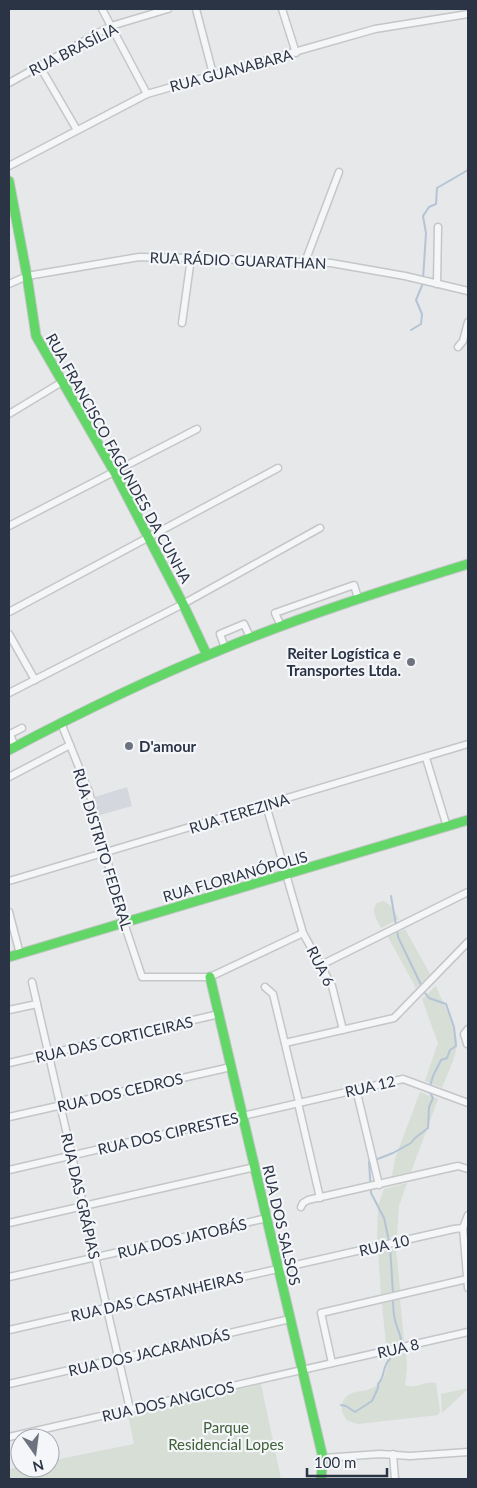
<svg xmlns="http://www.w3.org/2000/svg" width="477" height="1488" viewBox="0 0 477 1488" font-family="Lato,sans-serif">
<rect width="100%" height="100%" fill="#e6e8ea"/>
<path fill="#d4d7dd" d="M127 787 132 806 100 815 95 797Z"/>
<g fill="#d6ded6">
<path d="M384 901 391 906 399 919 381 928C377 919 370 912 377 903Z"/>
<path d="M405 929 430 974 416 988 388 937Z"/>
<path d="M436 986C441 999 458 1031 457 1043 456 1058 447 1074 442 1088L425 1081 438 1043 422 999Z"/>
<path d="M420 1092 438 1099 411 1172 392 1176 395 1159Z"/>
<path d="M407 1183 399 1206 397 1236 377 1240 378 1206 384 1189Z"/>
<path d="M396 1248 400 1290 381 1294 378 1253Z"/>
<path d="M400 1299 404 1341 386 1345 382 1304Z"/>
<path d="M406 1353 407 1367 405 1385C415 1390 426 1380 436 1383L440 1411 438 1415 358 1424 348 1421C340 1413 339 1400 350 1394 356 1391 364 1391 370 1389 385 1384 388 1370 387 1356Z"/>
<path d="M261 1384 281 1479H9V1469L20 1467V1468H50V1461L134 1444 128 1414Z"/>
<path d="M468 1388V1389L442 1413 441 1394Z"/>
</g>
<g fill="none" stroke-linecap="round" stroke-linejoin="round">
<g stroke="#b4c4d5" stroke-width="2">
<path d="M423 279 426 233 423 216 429 207 436 204 437 188 468 170"/>
<path d="M411 330 421 324 422 314 416 300 423 283"/>
<path d="M391 896 396 925"/>
<path d="M397 930 398 937 425 993 429 998 446 1004 454 1027 456 1046 450 1050 447 1058 441 1060 433 1076 430 1086"/>
<path d="M375 1160 393 1153 411 1143 415 1138 428 1128 429 1107 433 1098 429 1091"/>
<path d="M371 1161 369 1162 371 1193 384 1218 389 1241"/>
<path d="M390 1246 393 1294"/>
<path d="M393 1298C393 1306 393 1313 395 1320 397 1329 402 1336 401 1344"/>
<path d="M341 1405 346 1406 355 1412 372 1401 378 1388V1384C386 1376 382 1365 390 1359V1352"/>
</g>
<defs>
<g id="street">
<path d="M102 9 147 94"/>
<path d="M196 9 213 74"/>
<path d="M282 9 296 53"/>
<path d="M39 65 77 130"/>
<path d="M9 83 111 26 168 9"/>
<path d="M9 166 147 94 375 29 468 14"/>
<path d="M305 262 339 172"/>
<path d="M9 284 27 276 139 257 191 258 331 263 405 276 468 291"/>
<path d="M437 284 438 227"/>
<path d="M182 323 191 258"/>
<path d="M458 347 463 341 468 322"/>
<path d="M9 414 62 382"/>
<path d="M9 526 197 429"/>
<path d="M9 612 278 468"/>
<path d="M281 626 275 613 354 585 358 598"/>
<path d="M9 634 35 680"/>
<path d="M225 648 220 634 244 624 250 637"/>
<path d="M9 693 183 604 320 528"/>
<path d="M61 723 89 792 124 923 142 977H210L303 933"/>
<path d="M15 747 10 734 22 728"/>
<path d="M426 758 447 827"/>
<path d="M9 777 70 745"/>
<path d="M266 805 303 933 332 986 343 1030"/>
<path d="M9 881 468 744"/>
<path d="M9 912 20 954"/>
<path d="M321 965 468 892"/>
<path d="M32 982 130 1409"/>
<path d="M265 987 273 994 299 1102"/>
<path d="M9 1010 37 1004"/>
<path d="M285 1043 394 1018 468 942"/>
<path d="M467 1044 464 1034 468 1029"/>
<path d="M9 1063 219 1014"/>
<path d="M356 1089 379 1185"/>
<path d="M298 1103 320 1198"/>
<path d="M9 1117 231 1067"/>
<path d="M9 1170 403 1079 468 1103"/>
<path d="M301 1207 303 1203 308 1200 458 1166 468 1169"/>
<path d="M468 1215 463 1228 468 1288"/>
<path d="M9 1223 255 1167"/>
<path d="M9 1277 267 1218"/>
<path d="M9 1330 454 1229 463 1228"/>
<path d="M332 1363 321 1313 467 1279"/>
<path d="M9 1384 290 1319"/>
<path d="M9 1437 468 1332"/>
<path d="M393 1454 395 1479"/>
<path d="M323 1458 380 1454 410 1456 468 1452"/>
</g>
<g id="fast">
<path d="M9 181 27 276 36 336 115 473 183 604 207 655"/>
<path d="M9 750C77 714 146 680 218 651 299 617 384 590 468 564"/>
<path d="M9 957 468 820"/>
<path d="M210 977 323 1458 321 1479"/>
</g>
</defs>
<use href="#street" stroke="#c4c6c8" stroke-width="9"/>
<use href="#fast" stroke="#c4c6c8" stroke-width="11"/>
<use href="#street" stroke="#f5f6f7" stroke-width="6"/>
<use href="#fast" stroke="#63d668" stroke-width="9"/>
</g>
<g fill="#6c737f" stroke="#f4f6f9" stroke-width="2">
<circle cx="411" cy="662" r="5"/>
<circle cx="129" cy="746" r="5"/>
</g>
<g text-anchor="middle" dominant-baseline="central" stroke-width="4.5" stroke-linejoin="round" paint-order="stroke">
<g font-size="15" fill="#2b3445" stroke="#f4f6f9">
<text transform="translate(73 49) rotate(-27)">RUA BRASÍLIA</text>
<text transform="translate(231 70) rotate(-15)">RUA GUANABARA</text>
<text transform="translate(238 260) rotate(2)">RUA RÁDIO GUARATHAN</text>
<text transform="translate(119 458) rotate(61)">RUA FRANCISCO FAGUNDES DA CUNHA</text>
<text transform="translate(239 813) rotate(-17)">RUA TEREZINA</text>
<text transform="translate(103 849) rotate(73)">RUA DISTRITO FEDERAL</text>
<text transform="translate(235 876) rotate(-16)">RUA FLORIANÓPOLIS</text>
<text transform="translate(321 966) rotate(63)">RUA 6</text>
<text transform="translate(114 1039) rotate(-13)">RUA DAS CORTICEIRAS</text>
<text transform="translate(370 1086) rotate(-13)">RUA 12</text>
<text transform="translate(120 1092) rotate(-13)">RUA DOS CEDROS</text>
<text transform="translate(168 1133) rotate(-13)">RUA DOS CIPRESTES</text>
<text transform="translate(81 1196) rotate(77)">RUA DAS GRÁPIAS</text>
<text transform="translate(282 1225) rotate(77)">RUA DOS SALSOS</text>
<text transform="translate(182 1238) rotate(-13)">RUA DOS JATOBÁS</text>
<text transform="translate(384 1245) rotate(-13)">RUA 10</text>
<text transform="translate(157 1296) rotate(-13)">RUA DAS CASTANHEIRAS</text>
<text transform="translate(398 1348) rotate(-13)">RUA 8</text>
<text transform="translate(149 1352) rotate(-13)">RUA DOS JACARANDÁS</text>
<text transform="translate(168 1401) rotate(-13)">RUA DOS ANGICOS</text>
</g>
<g font-size="15" font-weight="bold" fill="#2b3445" stroke="#f4f6f9" text-anchor="end">
<text x="401" y="653">Reiter Logística e<tspan x="401" dy="17">Transportes Ltda.</tspan></text>
<text x="139" y="746" text-anchor="start">D'amour</text>
</g>
<g font-size="15" fill="#3f6138" stroke="#f4f6f9">
<text x="226" y="1427">Parque<tspan x="226" dy="17">Residencial Lopes</tspan></text>
</g>
</g>
<rect width="477" height="1488" fill="none" stroke="#2b3445" stroke-width="20"/>
<g transform="translate(35 1453) rotate(166)"><circle r="24" fill="#f4f6f9" stroke="#a4a8b1"/>
<path d="M0-4L9 19L0 12L-9 19Z" fill="#6c737f"/>
<text y="-8" font-size="14" font-weight="bold" text-anchor="middle" fill="#2b3445">N</text>
</g>
<path d="M307 1468v8h80v-8" fill="none" stroke="#2b3445" stroke-width="2.5"/>
<text x="314" y="1468" font-size="15" fill="#2b3445" stroke="#f4f6f9" stroke-width="4" paint-order="stroke">100 m</text>
</svg>
